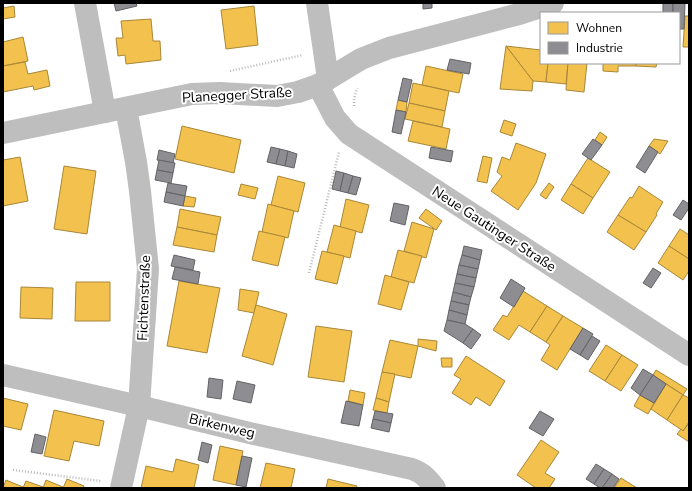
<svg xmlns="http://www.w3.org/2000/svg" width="692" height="491" viewBox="0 0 692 491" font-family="'Nunito Sans',sans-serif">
<rect width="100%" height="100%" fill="#fff"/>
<g fill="#f2c14e" stroke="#a98737">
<path d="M14 6 15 17 3 19V8Z"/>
<path d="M254 6 258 45 226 49 221 10Z"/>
<path d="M685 16H689V47H683Z"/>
<path d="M151 19 153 41H160L161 60 126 64 125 55 118 56 116 38H123L121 21Z"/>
<path d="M23 37 28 61 3 66V42Z"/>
<path d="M506 46 541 50V63H548L546 82 533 81Z"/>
<path d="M506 46 533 81 532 91 500 89Z"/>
<path d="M25 62 28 74 47 70 50 86 34 90 33 86 3 92V66Z"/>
<path d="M548 63H568L566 84 546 82Z"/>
<path d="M568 63H587L584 92 566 90Z"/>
<path d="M603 63H636V66H618V72L603 71Z"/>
<path d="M636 63H657L656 67 636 66Z"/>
<path d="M426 66 463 74 459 93 422 85Z"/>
<path d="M413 83 449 91 445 111 409 103Z"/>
<path d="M398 100 407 102 406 112 396 110Z"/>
<path d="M409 103 445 111 442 127 405 119Z"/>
<path d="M504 120 516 124 512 136 500 132Z"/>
<path d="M413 121 450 129 446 149 408 141Z"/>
<path d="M182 126 241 140 234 173 175 159Z"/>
<path d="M600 132 607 137 602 145 595 140Z"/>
<path d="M654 139 668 141 660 154 649 146Z"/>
<path d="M516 143 546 154 536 183 518 210 491 191 502 176 497 172 502 157 510 160Z"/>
<path d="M483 156 492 158 487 183 477 181Z"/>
<path d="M20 157 28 201 3 206V160Z"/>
<path d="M588 158 610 172 593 198 571 184Z"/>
<path d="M64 166 96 171 87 234 54 229Z"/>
<path d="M278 176 305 183 298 212 271 205Z"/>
<path d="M549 183 554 187 546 199 540 195Z"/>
<path d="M241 184 258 188 255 199 238 195Z"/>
<path d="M571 184 593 198 583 214 561 200Z"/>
<path d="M639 186 663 202 656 214 657 215 646 232 618 215 630 197 632 198Z"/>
<path d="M185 196 196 198 194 207 183 206Z"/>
<path d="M346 199 369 205 362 233 340 227Z"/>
<path d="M268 204 294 211 288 238 262 232Z"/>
<path d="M180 209 221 217 217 235 177 227Z"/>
<path d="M426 209 442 221 436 230 419 218Z"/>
<path d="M618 215 646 232 634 250 607 232Z"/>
<path d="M412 222 434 229 426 258 404 251Z"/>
<path d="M334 225 356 231 350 258 327 252Z"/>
<path d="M177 227 217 235 214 252 173 245Z"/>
<path d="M680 229 689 235V259L669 246Z"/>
<path d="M259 231 285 237 278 266 252 260Z"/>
<path d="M669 246 689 259V271L683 280 658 263Z"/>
<path d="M398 250 422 256 414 283 391 277Z"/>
<path d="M322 251 344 256 337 284 315 279Z"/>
<path d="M385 275 409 282 401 310 378 304Z"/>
<path d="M179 281 220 288 207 353 167 346Z"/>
<path d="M76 282H110V321H75Z"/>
<path d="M21 287 53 288 52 319 20 318Z"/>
<path d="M240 289 259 292 254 313 238 310Z"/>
<path d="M523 291 547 306 530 332 519 325 509 340 493 330 503 315 507 317Z"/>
<path d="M256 305 287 314 273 365 242 356Z"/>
<path d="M547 306 563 316 546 342 530 332Z"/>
<path d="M563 316 583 328 557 370 541 360 550 345 546 342Z"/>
<path d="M316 326 352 331 344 382 308 377Z"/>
<path d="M418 339 437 341 436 351 418 346Z"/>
<path d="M390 340 418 346 411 378 382 372Z"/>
<path d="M606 345 622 355 605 381 589 371Z"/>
<path d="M622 355 638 365 621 391 605 381Z"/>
<path d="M466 356 505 381 490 406 476 397 471 405 452 393 461 379 454 375Z"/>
<path d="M441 358H452V367H442Z"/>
<path d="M656 370 687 389 683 395 653 375Z"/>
<path d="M382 372 395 374 389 402 376 398Z"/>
<path d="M666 384 683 395 667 420 651 409Z"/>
<path d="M350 390 365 393 363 405 348 401Z"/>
<path d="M640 395 654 403 648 414 634 406Z"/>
<path d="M683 395 689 398V422L683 431 667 420Z"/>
<path d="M3 398 28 404 21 430 3 426Z"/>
<path d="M376 398 389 402 387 413 373 410Z"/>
<path d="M54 410 104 421 99 446 74 441 69 461 44 456Z"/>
<path d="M689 423V442L677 434 681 429 683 431Z"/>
<path d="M541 440 559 452 545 473 555 479 549 488H536L517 475Z"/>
<path d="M220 446 243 451 236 485 213 480Z"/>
<path d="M176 459 199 465 194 488H141L146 466 173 472Z"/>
<path d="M266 463 295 469 291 488H260Z"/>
<path d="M621 478 637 488H614Z"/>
<path d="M67 479 84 486 83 488H63Z"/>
<path d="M328 479 357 486 356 488H326Z"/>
<path d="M6 480 23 487V488H3Z"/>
<path d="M46 480 63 487V488H43Z"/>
<path d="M26 481 43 487V488H23Z"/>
</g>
<g fill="#8d8d92" stroke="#636366">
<path d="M114 3H136L137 6 116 11Z"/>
<path d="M423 3H432V8L423 9Z"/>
<rect x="663" y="3" width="10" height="10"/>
<path d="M673 3H685L684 29H679V13H673Z"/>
<path d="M450 59 471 63 469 74 447 70Z"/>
<path d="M403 78 412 80 407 102 398 100Z"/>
<path d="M396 110 406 112 401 134 392 132Z"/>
<path d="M593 139 602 145 591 160 582 154Z"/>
<path d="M649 146 658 152 645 173 636 167Z"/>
<path d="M271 147 280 149 276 164 267 162Z"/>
<path d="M431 147 453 151 451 162 429 158Z"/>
<path d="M280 149 288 151 285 166 276 164Z"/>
<path d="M159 150 175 154 173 163 157 160Z"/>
<path d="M288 151 297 154 294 168 285 166Z"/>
<path d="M159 160 175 163 173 173 157 170Z"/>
<path d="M157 170 173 173 171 183 155 180Z"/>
<path d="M336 171 344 173 340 191 332 189Z"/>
<path d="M344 173 353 176 348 193 340 191Z"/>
<path d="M353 176 361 178 356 195 348 193Z"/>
<path d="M168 183 187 186 185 196 166 192Z"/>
<path d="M166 192 185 196 183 206 164 202Z"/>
<path d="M683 200 689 204V208L681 220 673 215Z"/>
<path d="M394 203 409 206 405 225 390 221Z"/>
<path d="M464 246 482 250 480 260 462 255Z"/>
<path d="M174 255 195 260 193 270 171 266Z"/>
<path d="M462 255 480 260 478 269 459 265Z"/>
<path d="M459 265 478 269 476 278 457 274Z"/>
<path d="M175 267 200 272 198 284 172 279Z"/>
<path d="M653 268 661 273 651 288 643 283Z"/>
<path d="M457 274 476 278 474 287 455 283Z"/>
<path d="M511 279 525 288 514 307 500 298Z"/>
<path d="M455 283 474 287 471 297 453 292Z"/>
<path d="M453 292 471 297 469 305 451 301Z"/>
<path d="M451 301 469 305 467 315 449 310Z"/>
<path d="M449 310 467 315 465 324 447 320Z"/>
<path d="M447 320 465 324 473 329 463 343 444 331Z"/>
<path d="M583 328 593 334 580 355 570 349Z"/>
<path d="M473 329 481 335 471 349 463 343Z"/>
<path d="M592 336 600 341 588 360 580 355Z"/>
<path d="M643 369 653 375 640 395 631 388Z"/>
<path d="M653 375 666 384 654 403 640 395Z"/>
<path d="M209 378 223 380 221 399 207 397Z"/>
<path d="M237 381 255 385 251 403 233 399Z"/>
<path d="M346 401 363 405 359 426 341 423Z"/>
<path d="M375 411 393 414 391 423 373 419Z"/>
<path d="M540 411 554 419 543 436 529 428Z"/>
<path d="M373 419 391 423 389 432 371 428Z"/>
<path d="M35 434 46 437 42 454 31 452Z"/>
<path d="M202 442 212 445 208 463 198 460Z"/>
<path d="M242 456 252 458 246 487 236 485Z"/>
<path d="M596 464 604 469 594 484 586 479Z"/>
<path d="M604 469 612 474 602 488H600L594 484Z"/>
<path d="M612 474 619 479 613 488H602Z"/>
</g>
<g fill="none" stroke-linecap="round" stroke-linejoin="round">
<g stroke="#b9b9b9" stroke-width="2.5" stroke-dasharray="1 2" stroke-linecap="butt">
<path d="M230 71 303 55"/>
<path d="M354 106V99L357 88"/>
<path d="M309 273 339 152"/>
<path d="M13 470 101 481"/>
</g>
<g stroke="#bebebe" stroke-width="22">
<path d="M85 3 105 112"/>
<path d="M317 3 328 79"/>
<path d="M3 375 139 406 254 434 412 469C423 473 428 479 435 488"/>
<path d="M121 488 139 406 148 269 140 191 136 162 126 108"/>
</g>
<g stroke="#bebebe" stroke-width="22">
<path d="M318 85 335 118 349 134 689 355"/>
<path d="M3 133 192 94 220 93 277 96 298 92 318 85 361 59 389 48 519 14 553 3"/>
</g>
</g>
<g text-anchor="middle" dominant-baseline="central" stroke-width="4" stroke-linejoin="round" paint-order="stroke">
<g font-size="14" fill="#000" stroke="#fff">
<text transform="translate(237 95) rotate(-3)">Planegger Straße</text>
<text transform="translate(494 229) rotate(33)">Neue Gautinger Straße</text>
<text transform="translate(144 298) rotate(-88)">Fichtenstraße</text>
<text transform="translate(222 426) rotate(13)">Birkenweg</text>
</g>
</g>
<rect width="692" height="491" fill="none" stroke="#000000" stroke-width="8"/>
<rect x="540" y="12" width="140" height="52" fill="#ffffff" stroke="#999999"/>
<rect x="548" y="22" width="20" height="12" fill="#f2c14e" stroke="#999999"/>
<text x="576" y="32" font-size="12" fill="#000000">Wohnen</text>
<rect x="548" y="42" width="20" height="12" fill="#8d8d92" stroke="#999999"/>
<text x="576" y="52" font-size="12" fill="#000000">Industrie</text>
</svg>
